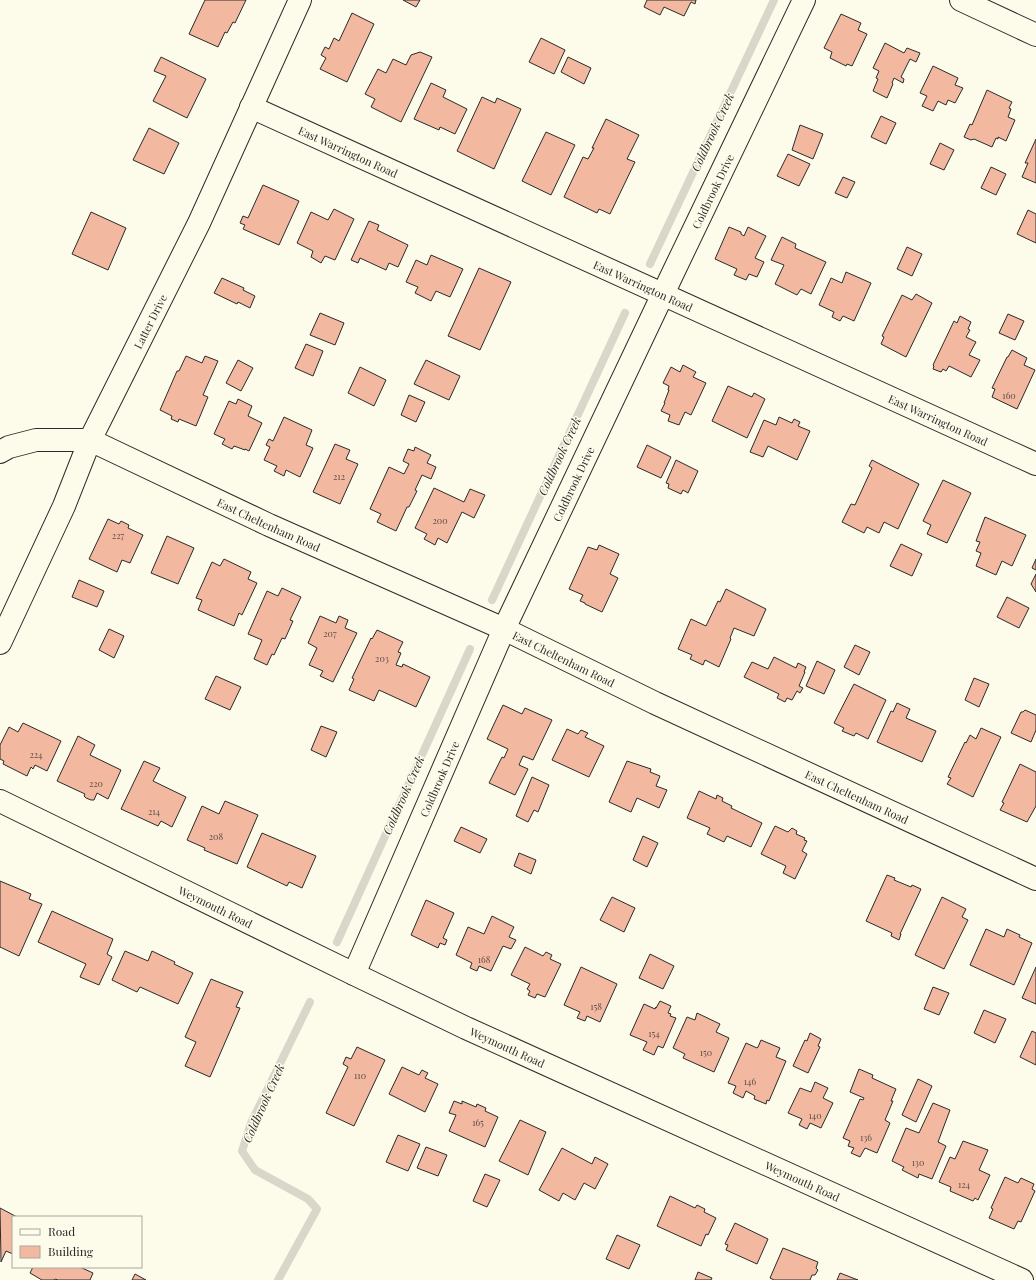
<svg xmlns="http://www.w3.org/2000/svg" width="1036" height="1280" viewBox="0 0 1036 1280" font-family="'Playfair Display',serif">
<rect width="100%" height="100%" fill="#fdfbea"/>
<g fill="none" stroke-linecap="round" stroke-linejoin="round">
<g stroke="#d8d7c9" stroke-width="8">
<path d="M650 264 774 0"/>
<path d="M492 600 625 313"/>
<path d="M337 942 470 649"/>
<path d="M278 1280 317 1209 308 1199 255 1170 242 1151 251 1123 310 1002"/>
</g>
</g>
<g fill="#f2b8a0" stroke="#2b2b2b">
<path d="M205 0H246L235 23 233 22 227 33 225 32 218 47 189 34Z"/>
<path d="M403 0H420L416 7Z"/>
<path d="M647 0H696L695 4 691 2 684 16 664 7 660 15 644 7Z"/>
<path d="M352 13 374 24 347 82 320 69 326 58 321 55 325 47 329 49 334 38 339 41Z"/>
<path d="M841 14 861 23 858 30 867 34 852 66 847 64 846 66 830 58 832 52 824 48Z"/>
<path d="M541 38 565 50 554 74 529 62Z"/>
<path d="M885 43 904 53 907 48 920 53 916 62 910 59 901 77 904 79 903 83 894 78 892 83 893 84 887 98 873 91 878 79 876 78 879 71 873 68Z"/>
<path d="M420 52 432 57 401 122 371 107 375 99 365 94 378 69 386 73 393 59 406 65 411 55Z"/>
<path d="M161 57 206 79 187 118 153 101 166 76 154 71Z"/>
<path d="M568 57 591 68 584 84 561 72Z"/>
<path d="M933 66 958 78 955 85 963 88 955 103 948 100 946 105 938 101 933 111 922 106 927 96 920 93Z"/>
<path d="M431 83 446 90 443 97 467 109 455 134 440 127 439 130 414 119Z"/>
<path d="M987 90 1012 102 1009 108 1011 109 1008 117 1015 120 1006 141 998 137V139L996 138 992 147 974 139 971 140 964 137 970 124 972 125Z"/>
<path d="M482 97 495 103 497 98 521 109 494 169 457 151Z"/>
<path d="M881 116 896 123 886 144 871 137Z"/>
<path d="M606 119 639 135 627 159 635 162 610 214 599 209 597 213 564 197 583 157 588 159 594 148H592Z"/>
<path d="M800 125 823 134 813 159 792 150Z"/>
<path d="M149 128 179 143 164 174 133 160Z"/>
<path d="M546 132 575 145 551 195 522 181Z"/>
<path d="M1036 139V183L1022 177 1028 163H1025Z"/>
<path d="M940 143 954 150 944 170 930 164Z"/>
<path d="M788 154 810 164 799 186 777 176Z"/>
<path d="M991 167 1006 174 996 195 981 188Z"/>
<path d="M843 177 855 182 847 198 835 193Z"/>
<path d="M263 185 299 201 279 245 243 229 245 225 240 223 243 216 248 218Z"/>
<path d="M334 209 354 219 335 260 325 256 321 263 311 257 313 251 297 243 311 212 328 220Z"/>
<path d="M1028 210 1036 214V243L1017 234Z"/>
<path d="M91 212 126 228 108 270 72 254Z"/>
<path d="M369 221 379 225 377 230 408 245 398 267 389 263 386 270 360 258 358 263 351 260Z"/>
<path d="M729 227 741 232V234L744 236 748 227 766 236 755 258 764 262 757 277 749 274 746 280 734 275 737 269 715 259Z"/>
<path d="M782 237 796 244 795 248 826 262 811 294 801 289 797 295 775 284 784 265 771 260Z"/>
<path d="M907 247 922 254 912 276 897 269Z"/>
<path d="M431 255 463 269 450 297 436 291 431 301 415 293 418 287 406 282 416 260 427 265Z"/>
<path d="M479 268 511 282 480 350 448 336Z"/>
<path d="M846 272 871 283 854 321 843 316 840 321 832 317 834 312 819 305 831 278 842 283Z"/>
<path d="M222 278 244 288 243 290 255 296 250 308 238 302 237 304 214 293Z"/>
<path d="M916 294 932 303 906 357 881 344 884 337 882 336 902 295 912 300Z"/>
<path d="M320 313 344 323 335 345 310 335Z"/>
<path d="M1008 314 1024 321 1015 340 999 333Z"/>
<path d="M960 316 971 322 968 329 970 330 966 337 976 342 969 355 980 360 971 377 949 366 946 371 943 369 941 372 933 369 934 366 933 365 954 321 957 323Z"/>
<path d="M306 344 323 351 313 376 295 368Z"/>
<path d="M1012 350 1027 358 1024 365 1035 370 1017 409 992 397 995 389 992 388 1007 357H1008Z"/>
<path d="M186 356 202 363 205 356 218 361 203 395 208 397 196 426 179 419 178 422 171 419 172 416 160 410 177 371H179Z"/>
<path d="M238 360 253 368 241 391 226 383Z"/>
<path d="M426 360 460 376 449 400 414 384Z"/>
<path d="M683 365 696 372 693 377 706 383 691 415 685 412 679 425 668 421 670 415 661 411 665 403H664L669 390H668L669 386 663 383 671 367 680 372Z"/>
<path d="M360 367 386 380 374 406 348 393Z"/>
<path d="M728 386 752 397 754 393 765 399 747 438 712 421Z"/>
<path d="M409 395 425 402 416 422 401 415Z"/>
<path d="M238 399 252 406 248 416 262 423 249 451 245 449V450L234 446 232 449 222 444 225 439 214 434 229 401 236 404Z"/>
<path d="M284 417 312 430 306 445 313 448 300 477 286 470 284 476 274 471 277 466 264 460 270 447 266 445 269 439 273 441Z"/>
<path d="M779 417 792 423 794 419 800 422 798 426 810 431 797 460 768 446 763 457 750 452 764 420 776 425Z"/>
<path d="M335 444 350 450 346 459 358 464 340 504 313 492Z"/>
<path d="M647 445 671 457 661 478 637 467Z"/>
<path d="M415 447 431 455 427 463 436 467 431 479 422 475 415 490 417 491 409 507H407L396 531 377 522 381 514 370 509 389 467 404 474 409 464 403 461 408 449 414 451Z"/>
<path d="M676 460 698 471 688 493 683 490 681 494 668 488 669 484 666 483Z"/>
<path d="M872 460 919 484 898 529 884 522 879 533 867 527 864 533 842 522 851 504 855 505 872 468 869 466Z"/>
<path d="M943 480 971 493 947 543 927 534 931 525 923 521Z"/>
<path d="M434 488 464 502 470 489 485 495 474 518 462 512 447 543 438 538 435 545 424 539 427 534 415 528Z"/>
<path d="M985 517 1026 535 1012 566 1002 561 996 575 976 566 981 553 976 551 980 542 976 541Z"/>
<path d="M108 519 119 524 121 521 129 525 128 528 143 535 130 563 122 560 117 572 89 559Z"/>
<path d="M167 536 194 548 178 584 151 573Z"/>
<path d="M901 544 922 554 912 576 890 566Z"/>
<path d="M599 545 619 554 610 574 618 578 602 612 585 604V603L580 601 583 595 569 589 588 547 597 550Z"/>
<path d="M224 559 251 572 248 579 257 583 242 615 239 613 234 626 198 610 202 600 196 598 212 562 220 566Z"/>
<path d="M1036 559V570L1032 568Z"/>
<path d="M1036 574V592L1031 584Z"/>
<path d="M79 580 104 591 97 607 72 597Z"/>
<path d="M282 588 301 597 290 620 293 621 285 639 282 638 274 655 272 654 267 665 254 659 262 640 248 634 267 591 278 596Z"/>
<path d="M726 589 766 609 754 636 734 628 730 638 731 639 719 667 705 660 703 665 690 659 692 655 678 649 691 619 706 626 718 601 720 602Z"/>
<path d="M1007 597 1029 608 1019 628 997 617Z"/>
<path d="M320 616 336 623 339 616 348 620 345 628 357 633 333 682 320 676 323 671 309 665 317 648 308 643Z"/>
<path d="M109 629 124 636 114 658 99 650Z"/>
<path d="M377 630 403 642 398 652 401 653 396 665 402 667 403 664 430 677 416 707 379 690 374 701 349 690 354 679 352 678 371 638 372 639Z"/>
<path d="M855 645 870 652 859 675 844 667Z"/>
<path d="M774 657 796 668 798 663 806 667 804 672H805L799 686 803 688 800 693 797 691 792 700 787 698 785 702 777 698 779 694 744 677 752 662 768 669Z"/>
<path d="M817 661 835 670 824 694 806 686Z"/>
<path d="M216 676 241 687 230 710 205 699Z"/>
<path d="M974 678 989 684 979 707 965 700Z"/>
<path d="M854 684 886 700 868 739 856 733 854 736 842 731 844 728 834 723Z"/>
<path d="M897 703 910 709 906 718 936 731 922 762 877 742 891 711 893 712Z"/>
<path d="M503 705 522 714 525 708 552 720 533 760 523 756 519 765 528 769 515 795 489 783 502 757 504 758 508 749 487 739Z"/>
<path d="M1025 710 1036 715V730L1031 742 1011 733 1021 712H1023Z"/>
<path d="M23 723 61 741 47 771 35 765 33 769 31 767 27 776 3 764 4 761 0 759V745L9 727 18 732Z"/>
<path d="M321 726 337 732 326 757 311 750Z"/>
<path d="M981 728 1001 737 973 797 947 784 951 778 948 777 965 742 966 743 970 735 976 739Z"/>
<path d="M567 729 578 734 581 730 588 733 585 737 604 746 589 777 552 760Z"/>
<path d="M78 736 95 745 90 755 121 770 108 799 97 793 94 800H91L86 798 84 796 85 794 57 781Z"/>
<path d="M144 761 160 768 153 781 186 797 172 827 161 821 158 826 121 809Z"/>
<path d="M627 761 651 769 650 772 660 776 656 786 667 790 659 808 637 798 631 812 609 802Z"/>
<path d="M1020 764 1036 772V806L1027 822 1000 810 1004 803 1002 802Z"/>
<path d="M532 777 549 785 538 812 534 810 528 822 516 816Z"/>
<path d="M699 791 716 799 717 795 723 798 722 801 732 806 731 808 762 823 751 847 727 836 724 842 707 834 710 828 687 818Z"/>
<path d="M225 801 258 815 237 864 204 850 205 848 187 840 202 806 219 814Z"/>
<path d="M775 826 788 832 792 828 797 831 796 834 805 838 804 840 807 841 802 851 807 854 795 879 783 873 786 866 761 854Z"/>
<path d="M461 827 487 839 480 853 454 841Z"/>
<path d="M262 833 316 856 302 888 289 882 287 886 247 867Z"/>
<path d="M643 836 658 843 647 867 633 860Z"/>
<path d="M519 853 536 860 531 874 514 866Z"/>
<path d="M887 875 895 878 894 880 911 887 912 885 921 889 900 934H901L899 940 891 936 892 933 866 921Z"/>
<path d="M0 881 31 894 29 899 42 904 19 956 0 947Z"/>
<path d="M612 897 635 908 624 932 600 920Z"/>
<path d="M942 897 966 909 962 917 968 920 944 969 915 955Z"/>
<path d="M426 900 454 913 443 938 447 940 445 945 440 943 438 948 411 935Z"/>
<path d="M52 911 113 939 107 954 112 957 99 985 80 977 86 964 38 942Z"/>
<path d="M492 916 514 927 509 937 516 940 511 949 503 946 491 971 479 966 477 971 470 968 472 963 456 955 468 927 484 934Z"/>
<path d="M986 929 1004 937 1007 929 1020 935 1019 937 1032 943 1014 985 970 965Z"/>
<path d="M525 947 543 956 546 952 552 955 550 959 561 964 545 997 537 994 535 998 528 995 530 991 527 989 530 984 511 975Z"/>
<path d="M125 951 148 961 152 951 175 962 174 964 193 973 178 1004 140 987 137 992 112 980Z"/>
<path d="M650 954 674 966 663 989 639 978Z"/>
<path d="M581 967 617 984 600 1022 587 1016 585 1021 577 1018 580 1012 564 1005Z"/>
<path d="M1036 967V1004L1022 998Z"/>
<path d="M211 979 243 992 236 1007 240 1008 210 1077 185 1066 196 1042 185 1037Z"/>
<path d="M933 987 949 993 939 1015 924 1009Z"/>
<path d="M660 1001 671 1006 668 1013 671 1014 670 1016 676 1018 663 1048 658 1046 654 1055 643 1050 647 1042 630 1035 644 1004 655 1009 656 1007V1008Z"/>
<path d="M984 1010 1006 1019 995 1043 974 1033Z"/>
<path d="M697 1013 720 1024 716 1032 729 1038 714 1072 683 1058 685 1054 673 1048 687 1017 695 1020Z"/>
<path d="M1032 1031 1036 1033V1065L1020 1057Z"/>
<path d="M810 1033 821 1039 818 1046 820 1047 808 1073 793 1066 805 1040 807 1041Z"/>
<path d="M761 1040 780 1048 776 1057 786 1061 769 1101 767 1100 766 1104 754 1099 755 1096 746 1091 743 1098 733 1093 736 1086 728 1083 746 1043 757 1048 758 1047Z"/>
<path d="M357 1047 385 1060 354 1126 326 1113 348 1067 343 1064 346 1057 351 1059Z"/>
<path d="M402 1067 419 1075 422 1070 428 1073 425 1078 438 1084 425 1112 389 1094Z"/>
<path d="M859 1069 873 1075 872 1078 896 1089 891 1101H893L885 1120 890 1123 877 1153 865 1148 860 1157 851 1153 854 1148 848 1146 850 1141 843 1138 860 1099 863 1100 864 1098 850 1092Z"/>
<path d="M918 1079 932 1086 916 1122 902 1115Z"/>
<path d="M815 1082 828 1088 823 1098 833 1103 821 1128 810 1123 807 1129 799 1125 802 1119 788 1113 800 1088 811 1092Z"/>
<path d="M454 1101 462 1104V1101L476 1107 477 1104 486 1108 485 1111 498 1117 485 1147 449 1131 456 1115 449 1113Z"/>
<path d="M933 1103 950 1110 938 1142 946 1146 932 1179 919 1174 918 1178 902 1170 904 1167 892 1161 906 1128 919 1133Z"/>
<path d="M520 1120 546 1132 528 1175 499 1161Z"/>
<path d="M398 1135 420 1144 408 1171 386 1162Z"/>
<path d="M963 1141 988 1150 979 1170 990 1175 978 1200 975 1198 973 1201 950 1191 951 1187 939 1182 950 1157 955 1159Z"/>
<path d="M426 1147 447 1155 438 1176 417 1168Z"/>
<path d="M562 1148 592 1164 595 1157 608 1164 595 1189 584 1183 575 1200 563 1193 559 1201 539 1190Z"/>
<path d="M485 1174 500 1180 487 1207 473 1201Z"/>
<path d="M1005 1177 1018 1183 1021 1178 1034 1184 1032 1189 1035 1191 1021 1222 1018 1221 1014 1229 989 1218 993 1209 991 1208Z"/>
<path d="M670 1196 695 1208 697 1205 705 1209 704 1212 716 1218 708 1235 706 1234 701 1246 657 1226Z"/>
<path d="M0 1208 17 1217H13V1254L6 1251 1 1262Z"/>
<path d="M735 1223 768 1239 757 1264 726 1250 728 1245 725 1244Z"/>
<path d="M617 1235 640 1245 629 1269 606 1259Z"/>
<path d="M783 1248 818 1262 816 1268 818 1270 815 1275H812L810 1280H774L770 1278Z"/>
<path d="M33 1267H80L93 1273 90 1280H58L55 1279 54 1280H42L30 1273Z"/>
<path d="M698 1272 712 1278 711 1280H695Z"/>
<path d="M840 1273 858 1280H837Z"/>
<path d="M135 1274 146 1280H132Z"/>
</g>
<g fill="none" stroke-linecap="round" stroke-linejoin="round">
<defs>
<g id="street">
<path d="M961 0 1036 35"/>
<path id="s1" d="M251 107 1036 464"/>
<path id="s2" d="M0 452 9 447 36 440H90L269 525 504 629 655 703 1036 879"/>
<path id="s3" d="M0 643 64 506 90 440 199 223 300 0"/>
<path id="s4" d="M0 801 354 974 466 1028 1022 1280"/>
<path id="s5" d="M354 974 504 629 672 275 804 0"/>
</g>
</defs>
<use href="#street" stroke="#2b2b2b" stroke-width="24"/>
<use href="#street" stroke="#fdfbea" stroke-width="22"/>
</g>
<g text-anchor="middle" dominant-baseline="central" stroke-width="3" stroke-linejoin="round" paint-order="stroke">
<g font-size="9" fill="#5d4e48">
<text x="1009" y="395">160</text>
<text x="339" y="476">212</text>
<text x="440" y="520">200</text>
<text x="118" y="535">227</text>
<text x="330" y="633">207</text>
<text x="382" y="658">203</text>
<text x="36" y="754">224</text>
<text x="96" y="783">220</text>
<text x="154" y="811">214</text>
<text x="216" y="836">208</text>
<text x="484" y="959">168</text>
<text x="596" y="1006">158</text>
<text x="654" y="1033">154</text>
<text x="706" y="1052">150</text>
<text x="360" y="1075">110</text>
<text x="750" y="1081">146</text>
<text x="815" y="1115">140</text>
<text x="478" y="1122">165</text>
<text x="866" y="1137">136</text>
<text x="918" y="1162">130</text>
<text x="964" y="1184">124</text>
</g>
<g font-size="11" fill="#2b2b2b" stroke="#fdfbea">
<text stroke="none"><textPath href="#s1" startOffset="107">East Warrington Road</textPath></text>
<text stroke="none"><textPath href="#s5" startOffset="861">Coldbrook Drive</textPath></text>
<text stroke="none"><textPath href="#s1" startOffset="431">East Warrington Road</textPath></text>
<text stroke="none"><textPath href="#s3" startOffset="355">Latter Drive</textPath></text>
<text stroke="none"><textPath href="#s1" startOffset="755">East Warrington Road</textPath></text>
<text stroke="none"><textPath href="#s5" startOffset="537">Coldbrook Drive</textPath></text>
<text stroke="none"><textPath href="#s2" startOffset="290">East Cheltenham Road</textPath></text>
<text stroke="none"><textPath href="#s2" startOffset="614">East Cheltenham Road</textPath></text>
<text stroke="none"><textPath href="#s5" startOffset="213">Coldbrook Drive</textPath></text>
<text stroke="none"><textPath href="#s2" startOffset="938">East Cheltenham Road</textPath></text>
<text stroke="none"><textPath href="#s4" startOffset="240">Weymouth Road</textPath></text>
<text stroke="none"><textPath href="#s4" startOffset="564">Weymouth Road</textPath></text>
<text stroke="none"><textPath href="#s4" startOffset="888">Weymouth Road</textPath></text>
</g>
<g font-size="12" font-style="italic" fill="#2b2b2b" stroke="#fdfbea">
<text transform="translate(712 132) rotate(-65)">Coldbrook Creek</text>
<text transform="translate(559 456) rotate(-65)">Coldbrook Creek</text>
<text transform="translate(403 795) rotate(-66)">Coldbrook Creek</text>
<text transform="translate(263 1103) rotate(-66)">Coldbrook Creek</text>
</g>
</g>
<rect x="12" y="1216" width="130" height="52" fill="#fdfbea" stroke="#a9a89e"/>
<rect x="20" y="1229" width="20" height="6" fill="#fdfbea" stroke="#a9a89e"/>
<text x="48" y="1236" font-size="12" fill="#2b2b2b">Road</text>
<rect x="20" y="1246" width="20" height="12" fill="#f2b8a0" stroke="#a9a89e"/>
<text x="48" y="1256" font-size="12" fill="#2b2b2b">Building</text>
</svg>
